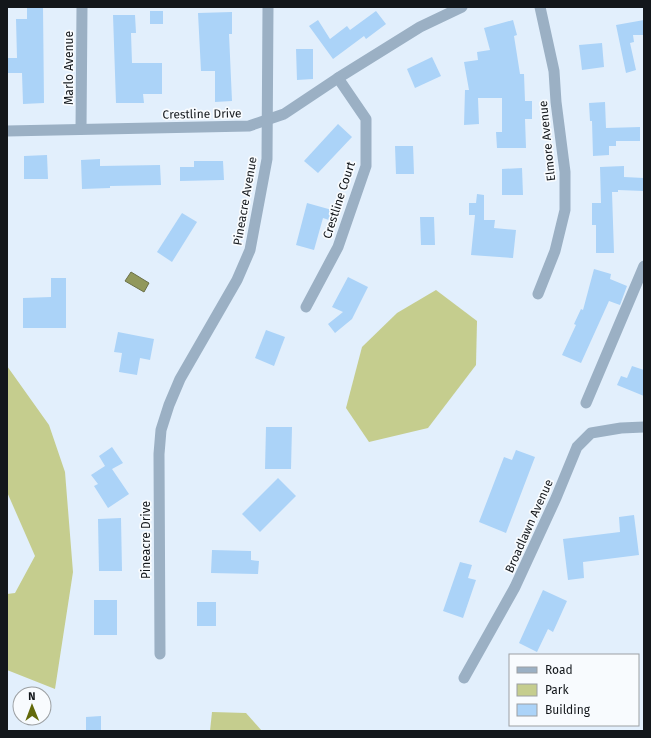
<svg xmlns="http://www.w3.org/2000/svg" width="651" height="738" viewBox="0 0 651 738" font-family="'Fira Sans',sans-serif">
<rect width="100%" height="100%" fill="#e2effc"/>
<g fill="#c5cd8e">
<path d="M436 290 477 321 476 365 428 428 369 442 346 408 362 347 397 313Z"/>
<path d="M7 366 49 425 65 472 73 572 55 689 7 670V594L15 593 35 556 7 492Z"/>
<path d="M212 712 246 713 262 731H210Z"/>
</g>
<path fill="#91985b" stroke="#6b7148" d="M131 272 149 283 144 292 125 281Z"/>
<g fill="#abd3f8">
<path d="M27 7H43L44 103 23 104 22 73H7V58H17L16 19H27Z"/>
<rect x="150" y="11" width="13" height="13"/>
<path d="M376 11 386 24 366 39 364 36 333 59 309 26 318 20 330 39 347 26 350 30Z"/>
<path d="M232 12V34H229L232 101 215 102V71H201L198 13Z"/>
<path d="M113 15H135L136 33H131L132 63H162V94H143L144 103H116Z"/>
<path d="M513 20 517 35 514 36 520 74H524L525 101H532V119H525L526 148H497L496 132H502V98H478L479 124 464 125 465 90H469L464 62 478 60 477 52 490 50 484 28Z"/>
<path d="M644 20V35H633L634 42 630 43 636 70 626 73 616 25Z"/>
<path d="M602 43 604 67 582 70 579 45Z"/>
<path d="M296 49H313V79L297 80Z"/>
<path d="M432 57 441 76 415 88 407 69Z"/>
<path d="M605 102 606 128 640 127V141H616V146H609V155L593 156 592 121H590L589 103Z"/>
<path d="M338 124 352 137 318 173 304 161Z"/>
<path d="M395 146H413L414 174H396Z"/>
<path d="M47 155 48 179H24V156Z"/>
<path d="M100 159V166L160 165 161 185 110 186V188L82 189 81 160Z"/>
<path d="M194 161H223L224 180 180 181V167H194Z"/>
<path d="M624 166V177L644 178V191L618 190V192H612L614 253H596V225H592V203H601L600 167Z"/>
<path d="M522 168 523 195H502V169Z"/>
<path d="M477 194 484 195V220H495L494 228 516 230 513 258 471 255 475 215H469V203H476Z"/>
<path d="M307 203 332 210 329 220 323 218 314 250 296 245Z"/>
<path d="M182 213 197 222 172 262 157 252Z"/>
<path d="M420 217H434L435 245H421Z"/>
<path d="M594 269 611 274 610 279 627 286 620 305 609 301 581 363 562 355 576 325 574 324 581 309 583 310Z"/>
<path d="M348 277 368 287 352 319 335 333 328 324 343 312 332 307Z"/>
<path d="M51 278H66V328H23V298L51 297Z"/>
<path d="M266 330 285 337 274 366 255 358Z"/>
<path d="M118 332 154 339 150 360 140 358 137 375 119 372 122 353 114 352Z"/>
<path d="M632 366 644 370V396L617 385 621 376 627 378Z"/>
<path d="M266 427H292L291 469H265Z"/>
<path d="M112 447 123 463 112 469 129 494 108 508 94 486 98 484 91 475 105 466 99 456Z"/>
<path d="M516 450 535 457 506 533 479 522 504 457 512 460Z"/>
<path d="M278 478 296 496 260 532 242 514Z"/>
<path d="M634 515 639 555 583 562 584 578 568 580 563 539 620 532 619 517Z"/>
<path d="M121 518 122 571H99L98 519Z"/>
<path d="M212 550 251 551V560L259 561 258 574 211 573Z"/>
<path d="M460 562 472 565 468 578 476 580 463 618 443 611Z"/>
<path d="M543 590 567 601 553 632 548 629 537 652 519 643Z"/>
<rect x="94" y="600" width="23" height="35"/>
<rect x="197" y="602" width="19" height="24"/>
<path d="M101 716V731H86V717Z"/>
</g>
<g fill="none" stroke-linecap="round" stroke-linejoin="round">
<g stroke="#9bb0c4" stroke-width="11">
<path d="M81 129 82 7"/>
<path d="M7 131 249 126 284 114 338 78 420 27 462 7"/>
<path d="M538 294 555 251 565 210V172L556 102 554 71 540 7"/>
<path d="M306 307 338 247 366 166V119L338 78"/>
<path d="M586 403 644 266"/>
<path d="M160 654 159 454 161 430 169 405 180 379 237 280 250 250 267 159 268 7"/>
<path d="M464 678 515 587 556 498 577 447 591 433 621 428 644 427"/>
</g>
</g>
<g text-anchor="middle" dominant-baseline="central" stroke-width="3.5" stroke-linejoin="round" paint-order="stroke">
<g font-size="12" fill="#13171b" stroke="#f8fbfe">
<text transform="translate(69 68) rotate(-90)">Marlo Avenue</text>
<text transform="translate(202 114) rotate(-1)">Crestline Drive</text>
<text transform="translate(547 141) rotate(-96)">Elmore Avenue</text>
<text transform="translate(339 200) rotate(-72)">Crestline Court</text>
<text transform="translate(245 201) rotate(-80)">Pineacre Avenue</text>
<text transform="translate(529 526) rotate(-66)">Broadlawn Avenue</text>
<text transform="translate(146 540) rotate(-90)">Pineacre Drive</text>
</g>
</g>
<rect width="651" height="738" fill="none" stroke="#13171b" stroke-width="16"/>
<rect x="509" y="654" width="130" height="72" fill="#f8fbfe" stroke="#9ca0a3"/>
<rect x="517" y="667" width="20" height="6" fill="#9bb0c4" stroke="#9ca0a3"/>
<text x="545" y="674" font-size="12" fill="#13171b">Road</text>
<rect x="517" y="684" width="20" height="12" fill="#c5cd8e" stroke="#9ca0a3"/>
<text x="545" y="694" font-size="12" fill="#13171b">Park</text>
<rect x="517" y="704" width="20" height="12" fill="#abd3f8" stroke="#9ca0a3"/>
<text x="545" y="714" font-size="12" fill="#13171b">Building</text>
<g transform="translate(32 706) rotate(359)"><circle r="19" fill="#f8fbfe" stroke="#9ca0a3"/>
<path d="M0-3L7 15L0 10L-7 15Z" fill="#62690a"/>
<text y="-6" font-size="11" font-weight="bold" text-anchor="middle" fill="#13171b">N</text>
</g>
</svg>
